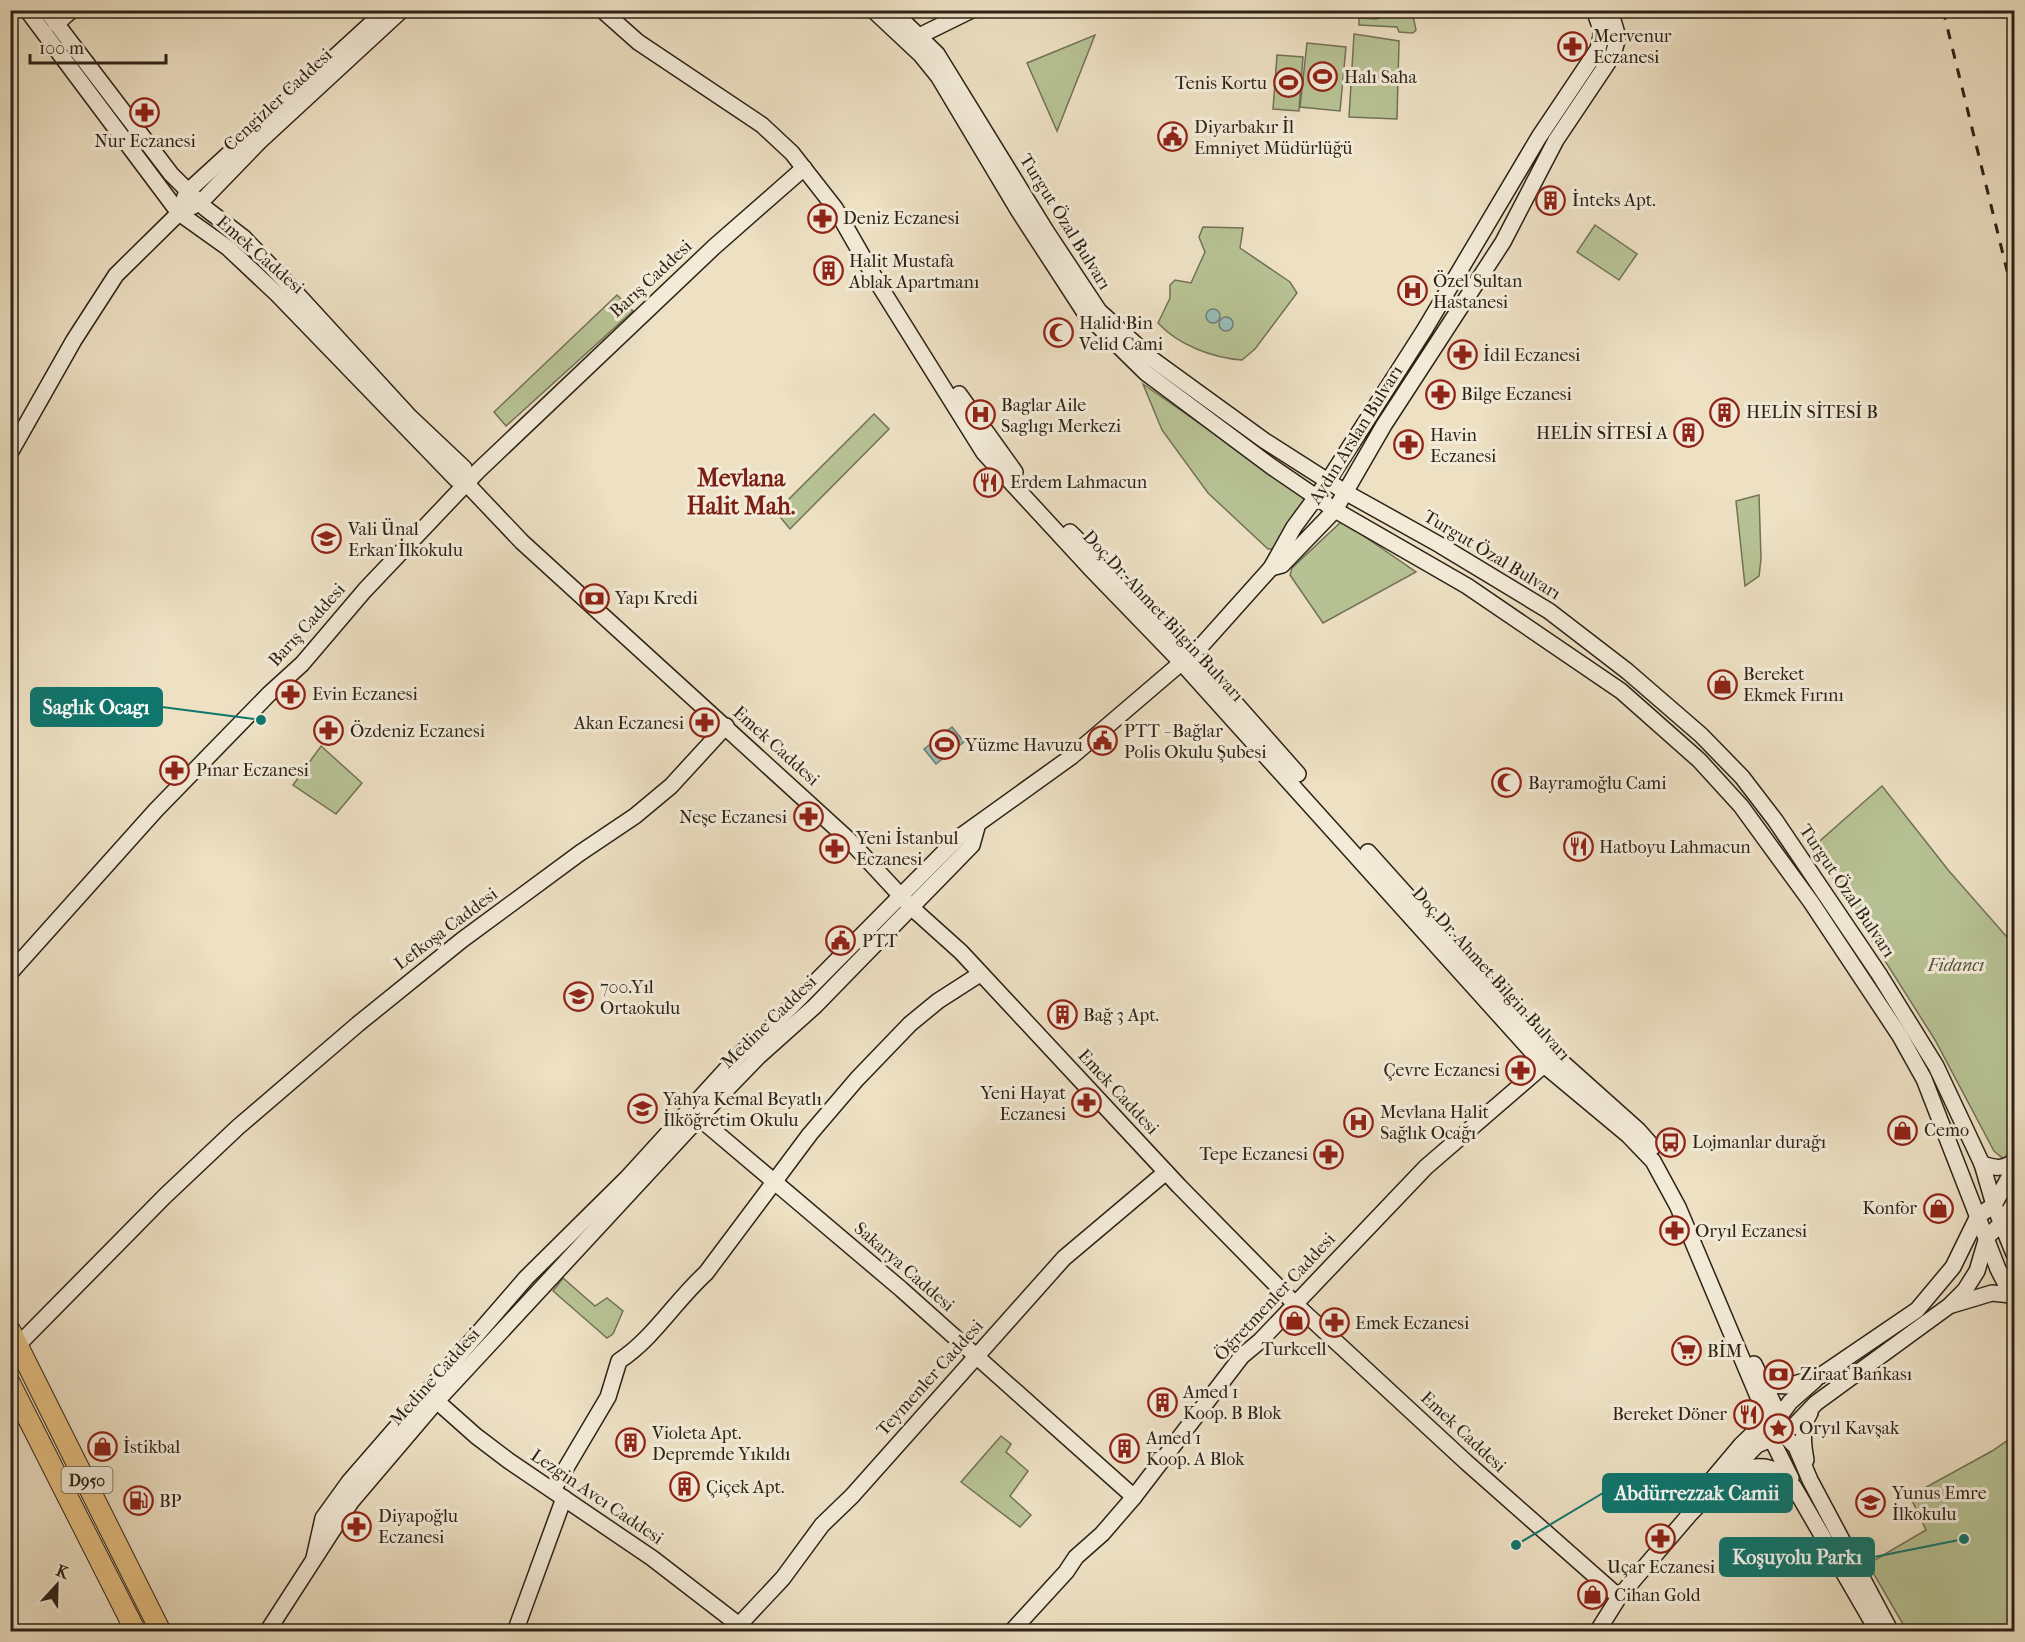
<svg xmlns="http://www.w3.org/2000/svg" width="2025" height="1642" viewBox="0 0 2025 1642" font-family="'IM FELL French Canon',serif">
<rect width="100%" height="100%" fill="#ede0c3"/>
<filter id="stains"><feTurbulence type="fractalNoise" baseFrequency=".00333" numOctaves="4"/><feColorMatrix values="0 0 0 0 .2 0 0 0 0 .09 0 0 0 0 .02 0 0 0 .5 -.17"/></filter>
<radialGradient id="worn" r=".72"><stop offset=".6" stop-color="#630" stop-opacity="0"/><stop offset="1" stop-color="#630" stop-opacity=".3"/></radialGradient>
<g fill="#b7c294" stroke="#727256" stroke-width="1.5">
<path d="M1387 10 1412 11 1416 30 1413 33 1399 32 1397 27 1359 25V18L1376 19 1385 16Z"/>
<path d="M1354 34 1399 41 1397 119 1349 117Z"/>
<path d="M1095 35 1057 131 1027 63Z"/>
<path d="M1307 43 1346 47 1340 111 1300 107Z"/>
<path d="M1277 55 1303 57 1299 111 1273 109Z"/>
<path d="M1595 225 1637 254 1619 280 1577 252Z"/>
<path d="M1203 227 1243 228 1240 248 1290 282 1297 293 1255 349 1242 360C1213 358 1178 345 1158 323L1170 298V285L1175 280 1191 283 1205 252 1199 237Z"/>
<path d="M617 295 633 311 506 426 494 412Z"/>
<path d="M1143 384 1307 498 1275 549H1268L1208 493 1162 430Z"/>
<path d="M874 414 889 429 790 529 776 512Z"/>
<path d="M1759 495 1761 559 1759 576 1745 586 1736 501Z"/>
<path d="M1342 521 1416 572 1323 623 1290 575 1292 568Z"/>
<path d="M321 746 362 783 336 814 293 785Z"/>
<path d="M1882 786 1949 871 2014 945V1145L2005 1160 1994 1151 1935 1040 1813 847Z"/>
<path d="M563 1278 595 1306 607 1298 623 1311 613 1334 607 1338 553 1291Z"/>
<path d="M1001 1436 1011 1444 1006 1452 1028 1471 1010 1496 1031 1515 1020 1527 961 1482Z"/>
<path d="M2014 1436V1631H1907L1868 1564 1926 1530 1910 1496 1992 1451Z"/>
</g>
<g fill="#99bdb7" stroke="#6e7f77" stroke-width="1.5">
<circle cx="1213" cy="316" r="7"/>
<circle cx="1226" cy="324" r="7"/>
<path d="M952 727 964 742 936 764 924 749Z"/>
</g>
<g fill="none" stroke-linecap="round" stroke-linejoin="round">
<defs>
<g id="secondary">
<path d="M27 10 179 213 228 248 277 294 456 479 466 483 522 542 849 840 912 908 961 952 1179 1186 1294 1303 1466 1462 1619 1597"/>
<path d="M46 10 171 174 205 208 244 238 287 283 410 417 464 468 466 483"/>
<path d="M602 10 638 42 762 125 792 153 835 208 879 285 984 453 1090 568 1180 661 1544 1065 1628 1135 1653 1161 1678 1207 1767 1418"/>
<path d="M873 10 921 55 938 76 1018 210 1085 313 1146 373 1272 467 1335 510 1467 586 1621 691 1699 760 1741 806 1811 902 1900 1036 1924 1079 1998 1269 2014 1300"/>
<path d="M892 10 937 54 1046 231 1099 311 1152 359 1265 441 1345 492 1440 545 1549 611 1627 671 1701 735 1742 777 1775 820 1879 974 1936 1066 1982 1164 1994 1205 2014 1254"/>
<path d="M1594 10 1602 32 1598 49 1539 137 1425 329 1328 481 1294 527 1271 568 1282 565 1335 510 1384 425 1503 242 1556 140 1613 55 1618 37 1610 10"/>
<path d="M56 24 72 10"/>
<path d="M919 36 972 10"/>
<path d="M184 199 187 192 386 10"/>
<path d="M959 394 1015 472"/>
<path d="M10 453 74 340 116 275 179 213 200 203 259 142 402 10"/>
<path d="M1070 532 1191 653 1298 774"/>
<path d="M1368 852 1534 1037 1638 1130 1653 1147"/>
<path d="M10 973 156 810 269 694 302 664 365 590 478 471 714 247 804 168"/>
<path d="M699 1118 901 1289 1134 1497"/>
<path d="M1982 1164C1995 1168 2003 1170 2014 1161"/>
<path d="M1952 1305 1992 1293 2011 1295"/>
<path d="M18 1345 165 1196 238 1127 358 1024 462 940 580 853 635 816 671 786 726 726"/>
<path d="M1754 1364 1778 1413"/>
<path d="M1764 1385 1788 1386 1820 1376 1917 1310 1953 1267 1978 1216 1994 1205 2014 1168"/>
<path d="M431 1396 476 1436 509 1461 652 1558 748 1632"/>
<path d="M1782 1413 1790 1402 1815 1380"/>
<path d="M1793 1427 1816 1403 1949 1306 1965 1290 1977 1271 1987 1237 2002 1223 2014 1203"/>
<path d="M1788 1439 1796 1447 1810 1480 1891 1632"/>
<path d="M1773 1442 1791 1478"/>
<path d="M1806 1460C1803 1444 1801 1427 1810 1413"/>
<path d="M1736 1469C1767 1465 1773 1464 1794 1487L1878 1632"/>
<path d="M1709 1483 1741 1445 1764 1423"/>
<path d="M553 1490 608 1397 619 1361C654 1338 675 1301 706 1273L810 1134 857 1079 910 1024 938 1001 980 974"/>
<path d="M314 1558 323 1518 349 1482 526 1278 627 1178 741 1053 761 1037 958 838 1071 757 1202 645 1271 568"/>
<path d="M739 1625 783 1578 822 1525 852 1496 1064 1258 1166 1172"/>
<path d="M267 1632 351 1502 436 1402 699 1118 758 1057 815 1006 972 845 977 827"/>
<path d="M515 1632 564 1498"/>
<path d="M1011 1632 1066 1572 1076 1557 1102 1534 1134 1497 1242 1356 1260 1341 1426 1167 1544 1065"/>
<path d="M1597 1632 1619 1597 1690 1514 1757 1445 1769 1440"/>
</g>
<g id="highway">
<path d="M10 1330 161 1632"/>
<path d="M10 1383 136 1632"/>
</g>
</defs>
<use href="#secondary" stroke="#2d2217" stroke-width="18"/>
<use href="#highway" stroke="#2d2217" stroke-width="22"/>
<use href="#secondary" stroke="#f3ebd8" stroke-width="15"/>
<use href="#highway" stroke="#e6c082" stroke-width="20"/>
<path stroke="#2d2217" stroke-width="3" stroke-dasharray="10 10" stroke-linecap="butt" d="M1943 10 2014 299"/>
</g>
<defs>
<symbol id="pharmacy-ring" viewBox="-11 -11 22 22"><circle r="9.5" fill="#f3ebd8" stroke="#8f2418" stroke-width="1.5"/><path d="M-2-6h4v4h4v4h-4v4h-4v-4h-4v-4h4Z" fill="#8f2418"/></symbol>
<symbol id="stadium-ring" viewBox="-11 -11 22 22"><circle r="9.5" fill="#f3ebd8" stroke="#8f2418" stroke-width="1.5"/><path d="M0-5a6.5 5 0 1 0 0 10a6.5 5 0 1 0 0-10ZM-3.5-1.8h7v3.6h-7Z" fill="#8f2418"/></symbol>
<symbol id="civic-ring" viewBox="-11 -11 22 22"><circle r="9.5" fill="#f3ebd8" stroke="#8f2418" stroke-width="1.5"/><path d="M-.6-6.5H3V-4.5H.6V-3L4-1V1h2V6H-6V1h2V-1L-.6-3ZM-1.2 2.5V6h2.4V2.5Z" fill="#8f2418"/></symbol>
<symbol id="building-ring" viewBox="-11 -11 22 22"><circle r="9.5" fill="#f3ebd8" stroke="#8f2418" stroke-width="1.5"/><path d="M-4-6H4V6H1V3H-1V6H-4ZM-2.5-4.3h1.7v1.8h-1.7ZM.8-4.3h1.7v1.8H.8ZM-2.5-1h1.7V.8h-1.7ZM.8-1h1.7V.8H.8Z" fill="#8f2418"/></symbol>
<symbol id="hospital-ring" viewBox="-11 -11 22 22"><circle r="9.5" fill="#f3ebd8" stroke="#8f2418" stroke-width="1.5"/><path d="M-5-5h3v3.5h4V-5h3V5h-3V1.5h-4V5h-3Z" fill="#8f2418"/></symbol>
<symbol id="mosque-ring" viewBox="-11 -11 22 22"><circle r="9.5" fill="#f3ebd8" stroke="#8f2418" stroke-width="1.5"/><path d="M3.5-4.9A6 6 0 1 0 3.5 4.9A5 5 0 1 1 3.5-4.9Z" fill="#8f2418"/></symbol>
<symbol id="restaurant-ring" viewBox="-11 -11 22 22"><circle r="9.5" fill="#f3ebd8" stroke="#8f2418" stroke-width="1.5"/><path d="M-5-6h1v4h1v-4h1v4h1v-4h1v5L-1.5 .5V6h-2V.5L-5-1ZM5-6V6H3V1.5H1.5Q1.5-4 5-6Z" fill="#8f2418"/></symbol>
<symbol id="school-ring" viewBox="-11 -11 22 22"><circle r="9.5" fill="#f3ebd8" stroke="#8f2418" stroke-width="1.5"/><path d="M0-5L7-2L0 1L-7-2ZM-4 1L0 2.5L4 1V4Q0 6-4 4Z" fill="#8f2418"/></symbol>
<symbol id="bank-ring" viewBox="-11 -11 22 22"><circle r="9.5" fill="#f3ebd8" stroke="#8f2418" stroke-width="1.5"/><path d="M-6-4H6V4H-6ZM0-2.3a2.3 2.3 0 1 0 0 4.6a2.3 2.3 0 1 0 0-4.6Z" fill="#8f2418"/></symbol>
<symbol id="shop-ring" viewBox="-11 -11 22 22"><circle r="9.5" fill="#f3ebd8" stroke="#8f2418" stroke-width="1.5"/><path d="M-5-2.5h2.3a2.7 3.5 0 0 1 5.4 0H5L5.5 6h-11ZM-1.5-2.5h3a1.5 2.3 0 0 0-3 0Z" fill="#8f2418"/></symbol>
<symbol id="bus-ring" viewBox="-11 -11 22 22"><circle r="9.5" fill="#f3ebd8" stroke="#8f2418" stroke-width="1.5"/><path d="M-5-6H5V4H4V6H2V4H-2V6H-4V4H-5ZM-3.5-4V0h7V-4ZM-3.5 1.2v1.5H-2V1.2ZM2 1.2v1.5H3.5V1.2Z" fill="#8f2418"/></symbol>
<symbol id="supermarket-ring" viewBox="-11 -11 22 22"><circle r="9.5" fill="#f3ebd8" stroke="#8f2418" stroke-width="1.5"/><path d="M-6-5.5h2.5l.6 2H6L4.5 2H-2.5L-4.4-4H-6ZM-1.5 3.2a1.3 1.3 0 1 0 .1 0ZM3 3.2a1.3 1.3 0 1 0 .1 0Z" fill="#8f2418"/></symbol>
<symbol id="sight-ring" viewBox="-11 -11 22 22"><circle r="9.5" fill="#f3ebd8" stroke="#8f2418" stroke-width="1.5"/><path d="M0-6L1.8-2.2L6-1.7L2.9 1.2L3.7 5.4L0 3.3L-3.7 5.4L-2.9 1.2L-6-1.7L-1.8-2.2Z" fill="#8f2418"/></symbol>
<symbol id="fuel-ring" viewBox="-11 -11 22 22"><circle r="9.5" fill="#f3ebd8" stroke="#8f2418" stroke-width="1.5"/><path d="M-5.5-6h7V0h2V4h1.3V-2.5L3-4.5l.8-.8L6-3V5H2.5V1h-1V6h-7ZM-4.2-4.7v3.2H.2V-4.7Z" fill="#8f2418"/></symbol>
</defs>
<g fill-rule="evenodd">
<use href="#pharmacy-ring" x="1556" y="30" width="33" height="33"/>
<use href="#stadium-ring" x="1306" y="60" width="33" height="33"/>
<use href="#stadium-ring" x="1272" y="66" width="33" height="33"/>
<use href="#pharmacy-ring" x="128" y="96" width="33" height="33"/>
<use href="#civic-ring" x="1156" y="120" width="33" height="33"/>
<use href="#building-ring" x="1534" y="184" width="33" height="33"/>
<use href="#pharmacy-ring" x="806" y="202" width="33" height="33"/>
<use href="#building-ring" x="812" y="254" width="33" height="33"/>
<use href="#hospital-ring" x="1396" y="274" width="33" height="33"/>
<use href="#mosque-ring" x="1042" y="316" width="33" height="33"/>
<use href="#pharmacy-ring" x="1446" y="338" width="33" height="33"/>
<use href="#pharmacy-ring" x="1424" y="378" width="33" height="33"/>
<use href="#building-ring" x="1708" y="396" width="33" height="33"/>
<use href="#hospital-ring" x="964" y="398" width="33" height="33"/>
<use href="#building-ring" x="1672" y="416" width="33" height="33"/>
<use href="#pharmacy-ring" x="1392" y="428" width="33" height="33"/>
<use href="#restaurant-ring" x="972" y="466" width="33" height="33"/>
<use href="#school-ring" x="310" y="522" width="33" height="33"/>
<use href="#bank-ring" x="578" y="582" width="33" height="33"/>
<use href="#shop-ring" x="1706" y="668" width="33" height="33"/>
<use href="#pharmacy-ring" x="274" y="678" width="33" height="33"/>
<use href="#pharmacy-ring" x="688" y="706" width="33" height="33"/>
<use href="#pharmacy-ring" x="312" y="714" width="33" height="33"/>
<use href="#civic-ring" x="1086" y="724" width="33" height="33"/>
<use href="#stadium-ring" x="928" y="728" width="33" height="33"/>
<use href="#pharmacy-ring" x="158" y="754" width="33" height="33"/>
<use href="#mosque-ring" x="1490" y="766" width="33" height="33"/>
<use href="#pharmacy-ring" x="792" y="800" width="33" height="33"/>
<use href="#restaurant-ring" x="1562" y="830" width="33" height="33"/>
<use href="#pharmacy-ring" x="818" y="832" width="33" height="33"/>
<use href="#civic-ring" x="824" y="924" width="33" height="33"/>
<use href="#school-ring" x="562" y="980" width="33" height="33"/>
<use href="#building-ring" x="1046" y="998" width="33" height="33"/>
<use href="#pharmacy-ring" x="1504" y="1054" width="33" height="33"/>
<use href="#pharmacy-ring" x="1070" y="1086" width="33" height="33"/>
<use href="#school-ring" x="626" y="1092" width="33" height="33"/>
<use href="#hospital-ring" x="1342" y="1106" width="33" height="33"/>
<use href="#shop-ring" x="1886" y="1114" width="33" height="33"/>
<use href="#bus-ring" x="1654" y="1126" width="33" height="33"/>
<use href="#pharmacy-ring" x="1312" y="1138" width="33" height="33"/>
<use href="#shop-ring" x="1922" y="1192" width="33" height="33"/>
<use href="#pharmacy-ring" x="1658" y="1214" width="33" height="33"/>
<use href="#shop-ring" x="1278" y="1304" width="33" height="33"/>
<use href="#pharmacy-ring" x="1318" y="1306" width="33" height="33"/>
<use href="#supermarket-ring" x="1670" y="1334" width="33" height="33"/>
<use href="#bank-ring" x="1762" y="1358" width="33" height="33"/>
<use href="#building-ring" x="1146" y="1386" width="33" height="33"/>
<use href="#restaurant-ring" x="1732" y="1398" width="33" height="33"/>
<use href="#sight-ring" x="1762" y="1412" width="33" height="33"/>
<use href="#building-ring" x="614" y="1426" width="33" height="33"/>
<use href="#shop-ring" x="86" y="1430" width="33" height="33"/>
<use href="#building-ring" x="1108" y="1432" width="33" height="33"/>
<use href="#building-ring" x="668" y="1470" width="33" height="33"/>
<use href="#fuel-ring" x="122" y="1484" width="33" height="33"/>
<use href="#school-ring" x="1854" y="1486" width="33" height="33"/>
<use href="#pharmacy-ring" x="340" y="1510" width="33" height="33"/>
<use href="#pharmacy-ring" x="1644" y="1522" width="33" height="33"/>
<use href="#shop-ring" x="1576" y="1578" width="33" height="33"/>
</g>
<g text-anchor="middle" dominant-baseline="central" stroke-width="6" stroke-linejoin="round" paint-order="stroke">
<rect fill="#f3ebd8" stroke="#685e51" stroke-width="1.5" x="61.5" y="1467" width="51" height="26" rx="4.5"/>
<g font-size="16" font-weight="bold" fill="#2d2217">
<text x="87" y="1480">D950</text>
</g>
<g font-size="18" fill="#2d2217" stroke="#f3ebd8" text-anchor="start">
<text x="1593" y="36">Mervenur<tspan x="1593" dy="21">Eczanesi</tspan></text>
<text x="1344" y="77">Halı Saha</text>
<text x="1267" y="83" text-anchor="end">Tenis Kortu</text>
<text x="1194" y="127">Diyarbakır İl<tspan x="1194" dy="21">Emniyet Müdürlüğü</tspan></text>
<text x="145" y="141" text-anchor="middle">Nur Eczanesi</text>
<text x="1572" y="200">İnteks Apt.</text>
<text x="843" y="218">Deniz Eczanesi</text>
<text x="849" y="261">Halit Mustafa<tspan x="849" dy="21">Ablak Apartmanı</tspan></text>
<text x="1433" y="281">Özel Sultan<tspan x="1433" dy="21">Hastanesi</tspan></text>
<text x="1079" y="323">Halid Bin<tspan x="1079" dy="21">Velid Cami</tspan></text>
<text x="1483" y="355">İdil Eczanesi</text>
<text x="1461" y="394">Bilge Eczanesi</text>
<text x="1001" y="405">Baglar Aile<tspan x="1001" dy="21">Saglıgı Merkezi</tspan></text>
<text x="1746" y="412">HELİN SİTESİ B</text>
<text x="1668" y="433" text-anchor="end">HELİN SİTESİ A</text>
<text x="1430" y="435">Havin<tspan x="1430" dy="21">Eczanesi</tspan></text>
<text x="1010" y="482">Erdem Lahmacun</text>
<text x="348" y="529">Vali Ünal<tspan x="348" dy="21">Erkan İlkokulu</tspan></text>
<text x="615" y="598">Yapı Kredi</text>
<text x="1743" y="674">Bereket<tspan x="1743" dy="21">Ekmek Fırını</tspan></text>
<text x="312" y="694">Evin Eczanesi</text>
<text x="684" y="723" text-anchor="end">Akan Eczanesi</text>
<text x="350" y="731">Özdeniz Eczanesi</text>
<text x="1124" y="731">PTT - Bağlar<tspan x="1124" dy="21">Polis Okulu Şubesi</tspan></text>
<text x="965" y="745">Yüzme Havuzu</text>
<text x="196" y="770">Pınar Eczanesi</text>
<text x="1528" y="783">Bayramoğlu Cami</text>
<text x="787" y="817" text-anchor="end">Neşe Eczanesi</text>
<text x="856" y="838">Yeni İstanbul<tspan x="856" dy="21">Eczanesi</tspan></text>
<text x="1599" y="847">Hatboyu Lahmacun</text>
<text x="862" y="941">PTT</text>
<text x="600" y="987">700.Yıl<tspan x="600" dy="21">Ortaokulu</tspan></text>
<text x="1083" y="1015">Bağ 3 Apt.</text>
<text x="1500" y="1070" text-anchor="end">Çevre Eczanesi</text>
<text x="1066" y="1093" text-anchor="end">Yeni Hayat<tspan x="1066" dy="21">Eczanesi</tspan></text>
<text x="663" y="1099">Yahya Kemal Beyatlı<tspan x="663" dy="21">İlköğretim Okulu</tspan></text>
<text x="1380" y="1112">Mevlana Halit<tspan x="1380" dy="21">Sağlık Ocağı</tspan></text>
<text x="1924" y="1130">Cemo</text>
<text x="1692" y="1142">Lojmanlar durağı</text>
<text x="1308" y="1154" text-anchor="end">Tepe Eczanesi</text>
<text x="1917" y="1208" text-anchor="end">Konfor</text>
<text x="1695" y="1231">Oryıl Eczanesi</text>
<text x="1355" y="1323">Emek Eczanesi</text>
<text x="1294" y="1349" text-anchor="middle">Turkcell</text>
<text x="1707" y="1351">BİM</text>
<text x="1800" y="1374">Ziraat Bankası</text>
<text x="1183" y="1392">Amed 1<tspan x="1183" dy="21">Koop. B Blok</tspan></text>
<text x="1727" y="1414" text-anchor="end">Bereket Döner</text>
<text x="1799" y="1428">Oryıl Kavşak</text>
<text x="652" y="1433">Violeta Apt.<tspan x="652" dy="21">Depremde Yıkıldı</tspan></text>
<text x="1146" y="1438">Amed 1<tspan x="1146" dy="21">Koop. A Blok</tspan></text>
<text x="123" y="1447">İstikbal</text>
<text x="706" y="1487">Çiçek Apt.</text>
<text x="1892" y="1493">Yunus Emre<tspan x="1892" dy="21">İlkokulu</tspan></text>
<text x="159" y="1501">BP</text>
<text x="378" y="1516">Diyapoğlu<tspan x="378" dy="21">Eczanesi</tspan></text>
<text x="1661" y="1567" text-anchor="middle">Uçar Eczanesi</text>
<text x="1614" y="1595">Cihan Gold</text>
</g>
<g font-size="18" fill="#2d2217" stroke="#f3ebd8">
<text transform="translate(278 100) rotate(-43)">Cengizler Caddesi</text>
<text transform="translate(1065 222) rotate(58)">Turgut Özal Bulvarı</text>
<text transform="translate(260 255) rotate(41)">Emek Caddesi</text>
<text transform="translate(651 279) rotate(-43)">Barış Caddesi</text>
<text transform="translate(1356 435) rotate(-58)">Aydın Arslan Bulvarı</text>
<text transform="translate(1492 555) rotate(31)">Turgut Özal Bulvarı</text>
<text transform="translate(1163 616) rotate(47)">Doç.Dr. Ahmet Bilgin Bulvarı</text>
<text transform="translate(307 625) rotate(-48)">Barış Caddesi</text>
<text transform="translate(776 746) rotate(42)">Emek Caddesi</text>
<text transform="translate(1847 891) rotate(56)">Turgut Özal Bulvarı</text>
<text transform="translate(446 929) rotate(-37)">Lefkoşa Caddesi</text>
<text transform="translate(1491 974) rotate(48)">Doç.Dr. Ahmet Bilgin Bulvarı</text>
<text transform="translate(769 1022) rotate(-44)">Medine Caddesi</text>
<text transform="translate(1118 1092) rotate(47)">Emek Caddesi</text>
<text transform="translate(904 1267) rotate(41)">Sakarya Caddesi</text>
<text transform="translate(1275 1297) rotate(-47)">Öğretmenler Caddesi</text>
<text transform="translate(435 1377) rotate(-48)">Medine Caddesi</text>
<text transform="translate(930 1378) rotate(-48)">Teymenler Caddesi</text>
<text transform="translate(1463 1432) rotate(43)">Emek Caddesi</text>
<text transform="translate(597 1497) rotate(34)">Lezgin Avcı Caddesi</text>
</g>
<g font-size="18" font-style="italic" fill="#56523c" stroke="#f3ebd8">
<text x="1956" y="965">Fidancı</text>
</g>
<g font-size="24" font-weight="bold" fill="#7a1f14" stroke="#f3ebd8">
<text x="741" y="478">Mevlana<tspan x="741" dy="28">Halit Mah.</tspan></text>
</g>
</g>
<path fill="none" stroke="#0f766e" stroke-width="2" d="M261 720L162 707M1516 1545L1603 1493M1964 1539L1874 1557"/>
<g fill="#0f766e" stroke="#f3ebd8" stroke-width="2">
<circle cx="261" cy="720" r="6"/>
<circle cx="1516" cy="1545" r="6"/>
<circle cx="1964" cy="1539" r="6"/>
</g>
<g fill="#0f766e" stroke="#0f766e" stroke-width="2">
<rect x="31" y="688" width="131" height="38" rx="6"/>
<rect x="1603" y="1474" width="189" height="38" rx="6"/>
<rect x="1720" y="1538" width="154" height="38" rx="6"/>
</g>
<g font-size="20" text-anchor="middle" font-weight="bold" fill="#fff">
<text x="96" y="714">Saglık Ocagı</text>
<text x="1697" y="1500">Abdürrezzak Camii</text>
<text x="1797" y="1564">Koşuyolu Parkı</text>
</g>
<rect width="2025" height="1642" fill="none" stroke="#ede0c3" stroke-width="36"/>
<rect x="12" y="12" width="2001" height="1618" fill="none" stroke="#2d2217" stroke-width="3"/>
<rect x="18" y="18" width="1989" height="1606" fill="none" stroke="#2d2217" stroke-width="1.5"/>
<g transform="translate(57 1585) rotate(22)" stroke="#f3ebd8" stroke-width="4.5" paint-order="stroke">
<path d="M0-4.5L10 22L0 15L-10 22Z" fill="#2d2217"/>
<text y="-9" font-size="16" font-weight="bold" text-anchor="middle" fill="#2d2217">K</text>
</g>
<path d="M30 54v9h136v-9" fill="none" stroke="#2d2217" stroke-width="3"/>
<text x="39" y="54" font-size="18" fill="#2d2217" stroke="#f3ebd8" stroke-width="4.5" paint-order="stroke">100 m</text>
<rect width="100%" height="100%" filter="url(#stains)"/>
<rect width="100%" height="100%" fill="url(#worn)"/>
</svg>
